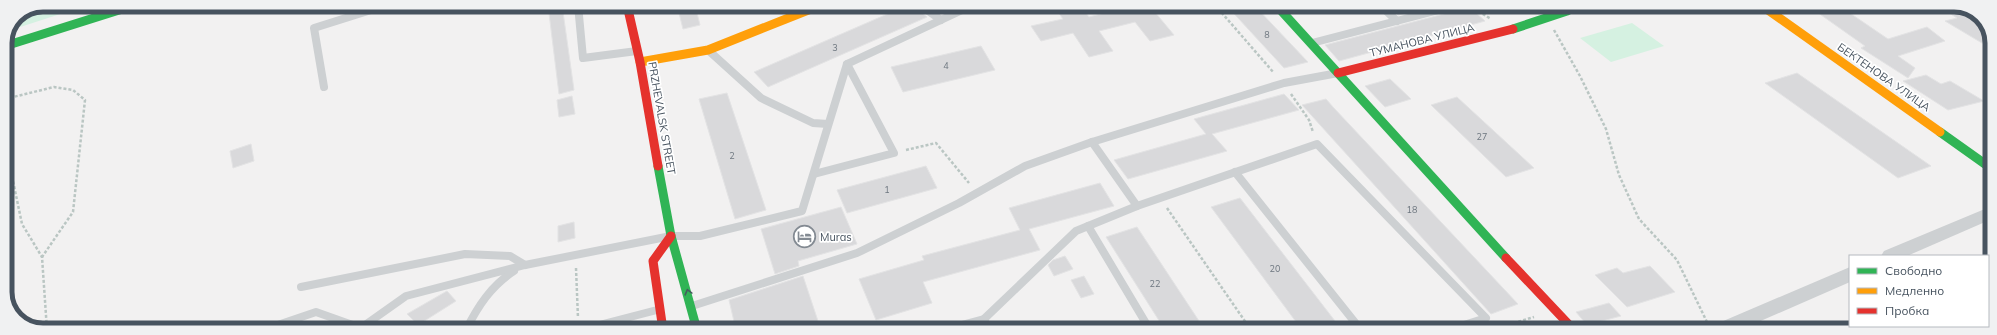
<svg xmlns="http://www.w3.org/2000/svg" width="1997" height="335" viewBox="0 0 1997 335" font-family="Mulish,sans-serif">
<rect width="100%" height="100%" fill="#f2f1f1"/>
<g fill="#d5f1e1">
<path d="M43 5H88L11 30 16 16Z"/>
<path d="M1632 23 1664 46 1611 62 1580 38Z"/>
</g>
<g fill="#d9d9db" stroke="#e3e3e4">
<path d="M548 5H562L574 90 559 94Z"/>
<path d="M677 5H695L700 25 683 29Z"/>
<path d="M908 5H915L917 9 927 17 768 87 754 72Z"/>
<path d="M930 5H954L939 12Z"/>
<path d="M1053 5H1080L1089 17 1124 8 1122 5H1149L1174 35 1150 41 1135 22 1099 31 1113 51 1089 57 1073 33 1041 41 1031 26 1063 19Z"/>
<path d="M1226 5H1254L1308 62 1284 68Z"/>
<path d="M1388 5H1435L1398 15Z"/>
<path d="M1463 5H1467L1485 21 1339 61 1325 45 1459 10Z"/>
<path d="M1807 5H1838L1888 39 1927 27 1945 41 1898 56 1915 68 1908 78 1861 48 1865 46Z"/>
<path d="M1941 5H1959L1981 16 1992 38V49L1945 21 1957 18 1940 7Z"/>
<path d="M981 46 995 70 903 92 891 67Z"/>
<path d="M1797 73 1931 166 1898 178 1765 83Z"/>
<path d="M1926 75 1941 84 1950 81 1984 101 1948 110 1903 81Z"/>
<path d="M1390 79 1411 99 1385 107 1365 86Z"/>
<path d="M727 93 766 210 735 219 699 99Z"/>
<path d="M1284 94 1299 110 1212 134 1227 151 1128 179 1114 160 1206 134 1194 119Z"/>
<path d="M572 96 575 114 559 117 557 100Z"/>
<path d="M1457 97 1534 168 1506 177 1431 105Z"/>
<path d="M1326 99 1333 107 1518 304 1491 314 1302 105Z"/>
<path d="M251 144 254 161 233 168 230 151Z"/>
<path d="M926 166 937 188 847 213 837 190Z"/>
<path d="M1100 183 1114 206 1029 229 1040 250 923 282 932 303 876 320 859 279 924 260 922 256 1020 230 1009 208Z"/>
<path d="M1240 198 1342 330H1302L1211 207Z"/>
<path d="M841 207 857 244 798 261 799 266 775 274 761 229Z"/>
<path d="M574 222 575 238 558 242V226Z"/>
<path d="M1137 227 1205 330H1165L1106 237Z"/>
<path d="M1065 256 1073 269 1054 276 1048 265 1053 260Z"/>
<path d="M1650 266 1675 292 1627 307 1595 275 1617 268 1623 273Z"/>
<path d="M803 276 821 330H736L729 300Z"/>
<path d="M1084 276 1094 294 1081 298 1071 280Z"/>
<path d="M447 291 456 301 418 325 407 314Z"/>
<path d="M1609 303 1621 316 1587 325 1576 312Z"/>
</g>
<g fill="none" stroke-linecap="round" stroke-linejoin="round">
<g stroke="#bac6c3" stroke-width="2.5" stroke-dasharray="3 2" stroke-linecap="butt">
<path d="M1215 5 1274 73"/>
<path d="M1470 6 1491 19"/>
<path d="M1554 30 1580 76 1606 129 1619 175 1639 219 1677 260 1707 322"/>
<path d="M1291 94 1309 120 1313 132"/>
<path d="M5 99 54 87 73 90 85 100 73 212 42 257"/>
<path d="M906 150 936 143 969 183"/>
<path d="M5 153 8 157 22 224 42 257 47 330"/>
<path d="M1167 208 1251 330"/>
<path d="M576 268 578 318"/>
<path d="M1498 323 1507 330"/>
<path d="M1504 326 1534 317"/>
</g>
<g stroke="#cdd0d2" stroke-width="8">
<path d="M578 5 583 58 637 51"/>
<path d="M920 5 941 20"/>
<path d="M1380 5 1397 21"/>
<path d="M1312 43 1458 5"/>
<path d="M708 50 761 98 813 123 828 124"/>
<path d="M324 87 314 28 387 5"/>
<path d="M1092 142 1137 206"/>
<path d="M1235 172 1361 330"/>
<path d="M814 174 894 153 847 64"/>
<path d="M1088 226 1150 330"/>
<path d="M301 287 465 254 510 256 525 265"/>
<path d="M692 306 857 253 959 203 1025 166 1092 142 1284 83 1338 73"/>
<path d="M984 319 989 330"/>
<path d="M263 330 316 312 361 328"/>
<path d="M358 330 406 296 525 265 671 236H700L802 211 847 64 973 5"/>
<path d="M466 330C478 306 491 286 514 271"/>
<path d="M580 330 657 310"/>
<path d="M943 330 984 319 1076 231 1137 206 1317 144 1486 318 1448 330"/>
</g>
<g fill="#cdd0d2" fill-rule="evenodd">
<path d="M1992 206V219L1907 256H1881L1884 251Z"/>
<path d="M1850 267V282L1740 330H1712L1714 325Z"/>
</g>
<g stroke="#30b455" stroke-width="9">
<path d="M1276 5 1506 258"/>
<path d="M1513 29 1567 11 1578 5"/>
<path d="M5 46 135 5"/>
<path d="M1940 132 1992 169"/>
<path d="M658 166 671 236 697 330"/>
</g>
<g stroke="#ff9f0a" stroke-width="9">
<path d="M1761 5 1940 132"/>
<path d="M640 62 708 50 821 5"/>
</g>
<g stroke="#e5322d" stroke-width="9">
<path d="M627 5 640 62 658 166"/>
<path d="M1338 73 1513 29"/>
<path d="M1506 258 1574 330"/>
<path d="M663 330 653 261 671 236"/>
</g>
</g>
<defs><path id="oneway-chevron" d="M-2-3.5L2.5 0L-2 3.5" fill="none" stroke-width="1.6" stroke-linecap="round" stroke-linejoin="round"/></defs>
<use stroke="#455d5e" href="#oneway-chevron" transform="translate(688 292) rotate(-105)"/>
<defs>
<symbol id="hotel-ring" viewBox="-11 -11 22 22"><circle r="9.5" fill="#fff" stroke="#838a92" stroke-width="1.5"/><path d="M-6-4.5h1.5V1H6V5H4.5V3h-9V5H-6ZM-4 0a1.8 1.8 0 1 1 3.6 0ZM.5 0V-2.5h3Q6-2.5 6 0Z" fill="#838a92"/></symbol>
</defs>
<g fill-rule="evenodd">
<use href="#hotel-ring" x="792" y="224" width="25" height="25"/>
</g>
<g text-anchor="middle" dominant-baseline="central" stroke-width="3.5" stroke-linejoin="round" paint-order="stroke">
<g font-size="9" fill="#6d767f">
<text x="1267" y="34">8</text>
<text x="835" y="47">3</text>
<text x="946" y="65">4</text>
<text x="1482" y="136">27</text>
<text x="732" y="155">2</text>
<text x="887" y="189">1</text>
<text x="1412" y="209">18</text>
<text x="1275" y="268">20</text>
<text x="1155" y="283">22</text>
</g>
<g font-size="11" fill="#47535f" stroke="#fff">
<text transform="translate(1422 40) rotate(-14)">ТУМАНОВА УЛИЦА</text>
<text transform="translate(1884 77) rotate(35)">БЕКТЕНОВА УЛИЦА</text>
<text transform="translate(662 118) rotate(80)">PRZHEVALSK STREET</text>
</g>
<g font-size="11" fill="#47535f" stroke="#fff" text-anchor="start">
<text x="820" y="237">Muras</text>
</g>
</g>
<path d="M0 0H1997V335H0ZM43 12H1954A31 31 0 0 1 1985 43V292A31 31 0 0 1 1954 323H43A31 31 0 0 1 12 292V43A31 31 0 0 1 43 12Z" fill="#f0f1f2" fill-rule="evenodd"/>
<path fill="none" stroke="#47535f" stroke-width="5" d="M43 12H1954A31 31 0 0 1 1985 43V292A31 31 0 0 1 1954 323H43A31 31 0 0 1 12 292V43A31 31 0 0 1 43 12Z"/>
<rect x="1849" y="255" width="140" height="72" fill="#ffffff" stroke="#b5babf"/>
<rect x="1857" y="268" width="20" height="6" fill="#30b455" stroke="#b5babf"/>
<text x="1885" y="275" font-size="12" fill="#47535f">Свободно</text>
<rect x="1857" y="288" width="20" height="6" fill="#ff9f0a" stroke="#b5babf"/>
<text x="1885" y="295" font-size="12" fill="#47535f">Медленно</text>
<rect x="1857" y="308" width="20" height="6" fill="#e5322d" stroke="#b5babf"/>
<text x="1885" y="315" font-size="12" fill="#47535f">Пробка</text>
</svg>
